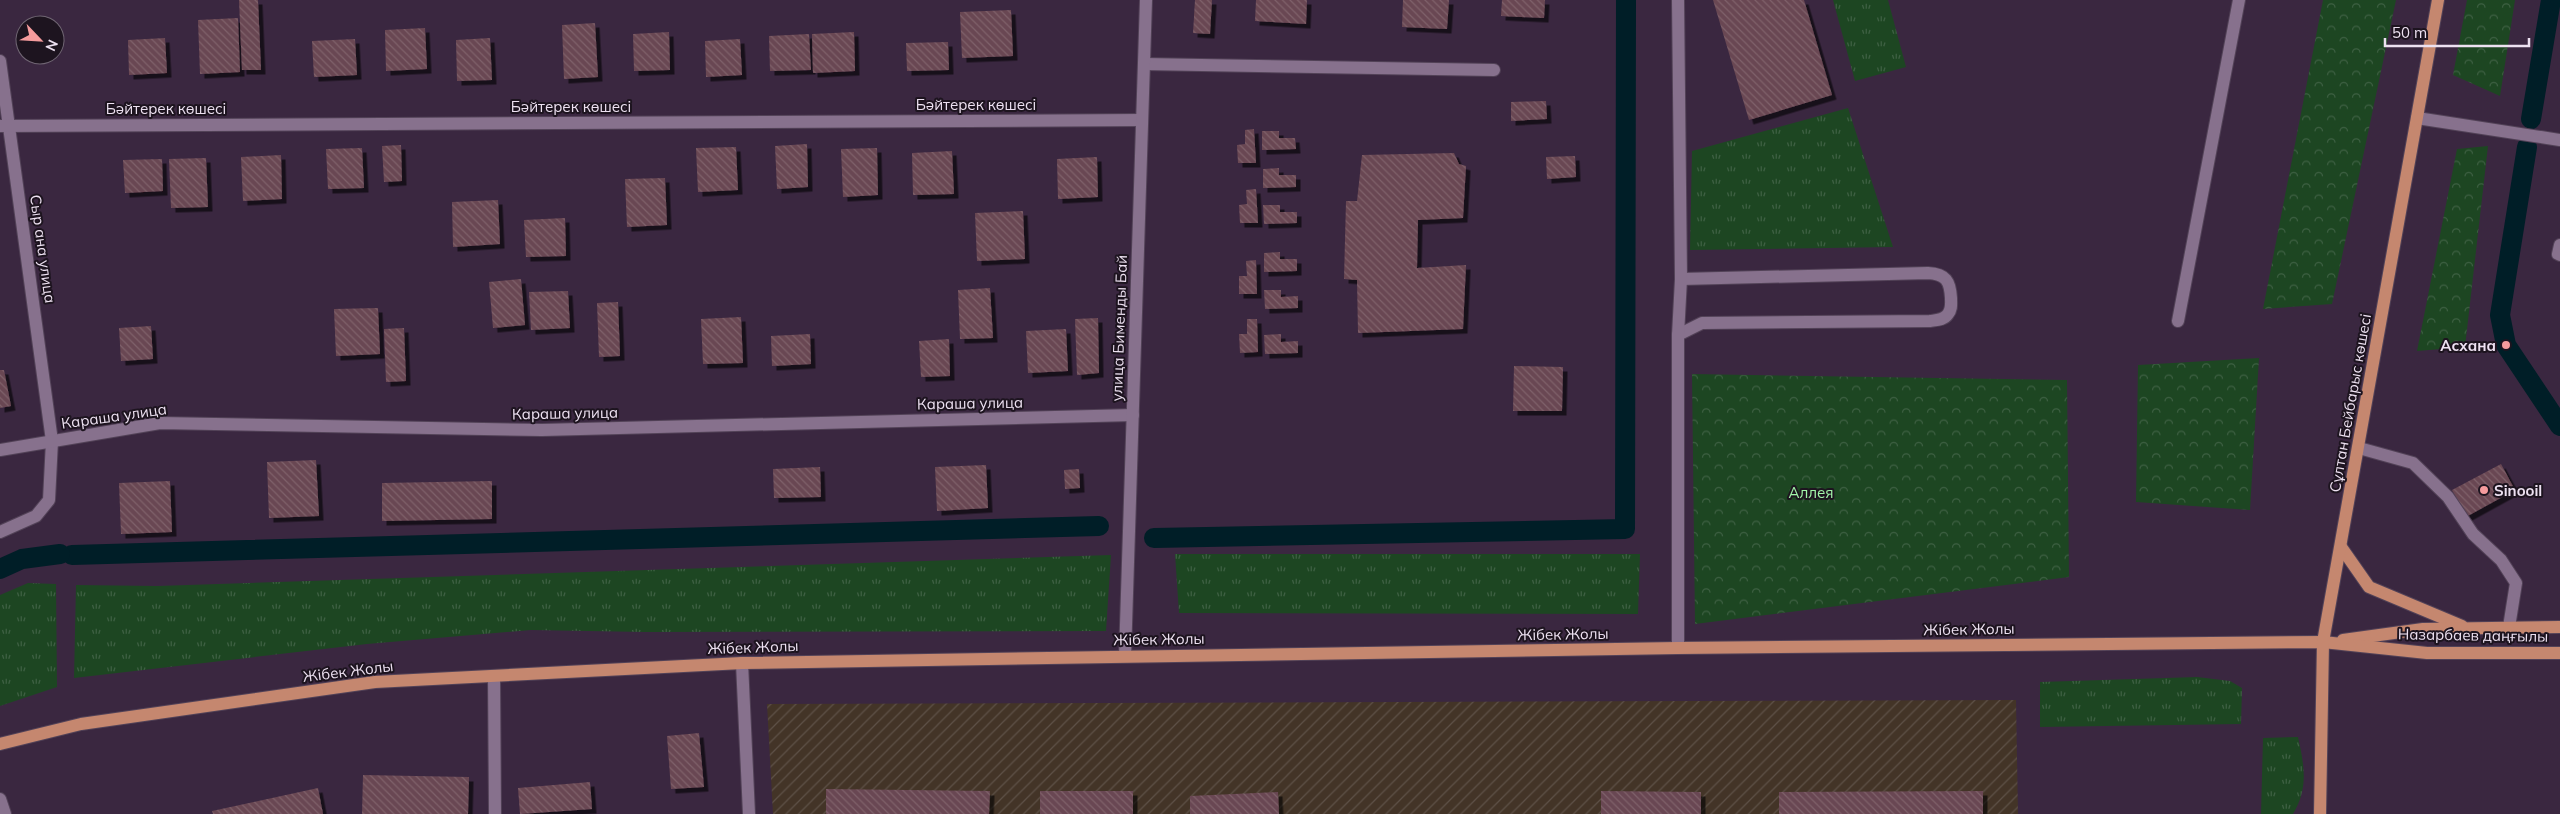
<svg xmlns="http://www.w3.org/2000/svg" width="2560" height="814" viewBox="0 0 2560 814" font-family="Mulish,sans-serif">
<defs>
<pattern id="industrial-furrows" width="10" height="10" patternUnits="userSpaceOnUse" patternTransform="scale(1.25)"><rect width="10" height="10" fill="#433427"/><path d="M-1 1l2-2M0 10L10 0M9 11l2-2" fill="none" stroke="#5e5147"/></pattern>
<pattern id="grass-tufts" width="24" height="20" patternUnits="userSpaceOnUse" patternTransform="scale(1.25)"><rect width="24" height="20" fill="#1d4622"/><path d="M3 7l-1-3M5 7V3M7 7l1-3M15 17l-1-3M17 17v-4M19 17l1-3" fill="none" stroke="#3e6043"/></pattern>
<pattern id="park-crowns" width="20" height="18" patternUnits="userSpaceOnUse" patternTransform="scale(1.25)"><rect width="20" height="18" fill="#1d4622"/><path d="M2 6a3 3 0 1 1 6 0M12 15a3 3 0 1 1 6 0" fill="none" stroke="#3e6043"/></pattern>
<pattern id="building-back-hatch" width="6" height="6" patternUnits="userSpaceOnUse" patternTransform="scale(1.25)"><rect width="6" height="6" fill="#694752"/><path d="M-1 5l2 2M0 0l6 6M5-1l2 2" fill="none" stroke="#7f616b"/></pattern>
<filter id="shadow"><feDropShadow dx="4.5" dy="4.5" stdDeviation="0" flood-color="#0009"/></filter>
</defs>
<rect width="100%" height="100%" fill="#3a2740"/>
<path fill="url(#industrial-furrows)" d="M2016 700 2018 814H773L767 704Z"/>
<g fill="url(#grass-tufts)">
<path d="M1833 0H1888L1906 67 1855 81Z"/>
<path d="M1848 108 1893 247 1690 250 1692 151Z"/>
<path d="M1175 554H1640L1638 614 1179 613Z"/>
<path d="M1111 555 1106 631 645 632 531 630 367 644 74 678 76 585 157 586Z"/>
<path d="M28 583 56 584 57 687 0 706V595Z"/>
<path d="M2197 677 2230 681 2242 688 2241 724 2040 727V682Z"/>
<path d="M2298 737C2304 765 2309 787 2293 814H2261L2263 738Z"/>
</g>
<g fill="url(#park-crowns)">
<path d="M2323 0H2396L2332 304 2263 309Z"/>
<path d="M2467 0H2515L2500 96 2453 75Z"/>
<path d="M2488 146 2465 347 2417 351 2457 149Z"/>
<path d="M2259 358 2250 510 2136 502 2138 365Z"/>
<path d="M1692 374 2067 380 2069 577 1695 624Z"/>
</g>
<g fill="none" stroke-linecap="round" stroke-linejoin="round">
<g stroke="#001e27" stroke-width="20">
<path d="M2531 119 2551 0"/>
<path d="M2527 147 2500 315 2506 345 2560 426"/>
<path d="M1154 538 1625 529 1626 0"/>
<path d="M72 555 1099 526"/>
<path d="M0 569 22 559 60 554"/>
</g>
</g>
<g fill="url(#building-back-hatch)" filter="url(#shadow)">
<path d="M239 0H258L261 70H242Z"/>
<path d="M1195 0H1212L1210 34 1193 33Z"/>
<path d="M1256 0H1307L1306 24 1255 21Z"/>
<path d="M1403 0H1449L1447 29 1402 27Z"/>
<path d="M1502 0H1545L1544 18 1501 16Z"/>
<path d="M1713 0H1804L1832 95 1749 120Z"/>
<path d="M1011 10 1013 56 962 58 960 12Z"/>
<path d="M238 18 240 72 200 74 198 20Z"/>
<path d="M595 23 598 77 564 79 562 25Z"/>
<path d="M425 28 427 69 386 71 385 30Z"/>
<path d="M669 32 670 70 634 71 633 34Z"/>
<path d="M854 32 855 71 813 73 812 34Z"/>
<path d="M809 34 811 70 770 71 769 36Z"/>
<path d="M165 38 167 73 129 75 128 40Z"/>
<path d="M490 38 492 80 457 81 456 40Z"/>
<path d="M355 39 357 75 314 77 312 41Z"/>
<path d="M740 39 742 75 706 77 705 41Z"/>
<path d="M948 42 949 70 907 71 906 43Z"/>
<path d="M1546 101 1547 119 1511 121V102Z"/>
<path d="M1254 129 1256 163H1238L1237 145 1245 144V130Z"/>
<path d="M1262 131H1279V138H1295L1296 149 1262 150Z"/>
<path d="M807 144 808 187 777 189 775 146Z"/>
<path d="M401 145 402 181 384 182 382 146Z"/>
<path d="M736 147 738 190 698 192 696 148Z"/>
<path d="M362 148 364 188 328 189 326 149Z"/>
<path d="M877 148 878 195 843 197 841 149Z"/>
<path d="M952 151 954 194 913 195 912 153Z"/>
<path d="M1454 153 1459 164 1466 166 1463 218 1418 220 1417 268 1466 265 1463 329 1358 333 1357 280 1344 279 1346 201H1357L1362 155Z"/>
<path d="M281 155 282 199 243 201 241 157Z"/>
<path d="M1575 156 1576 177 1547 179 1546 157Z"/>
<path d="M1097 157 1098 197 1058 199 1057 159Z"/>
<path d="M206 158 208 207 171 208 169 159Z"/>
<path d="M162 159 163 191 125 193 123 160Z"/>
<path d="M1279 168V175H1296V187L1263 188V169Z"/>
<path d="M665 178 667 225 627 227 625 179Z"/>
<path d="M1256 189 1258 223H1240L1239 205 1247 204 1246 190Z"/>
<path d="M498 200 500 244 453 247 452 202Z"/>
<path d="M1263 205H1280V212H1297V223L1264 224Z"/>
<path d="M1023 211 1025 259 977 261 975 213Z"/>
<path d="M565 218 566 256 526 257 524 220Z"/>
<path d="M1280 252V259H1297V271L1264 272V253Z"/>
<path d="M1256 260 1257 294H1239V276H1247L1246 261Z"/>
<path d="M521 279 525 325 493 328 489 282Z"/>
<path d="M990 288 993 338 960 339 958 290Z"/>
<path d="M1264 290H1281V297L1298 296V308L1265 309Z"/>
<path d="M568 291 570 328 531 330 529 292Z"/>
<path d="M618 302 620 356 599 357 597 303Z"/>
<path d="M378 308 380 354 336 356 334 309Z"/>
<path d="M741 317 743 363 703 364 701 319Z"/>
<path d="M1098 318 1099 373 1077 375 1075 319Z"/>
<path d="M1247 319H1257L1258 352 1240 353 1239 334H1247Z"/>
<path d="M151 326 153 359 121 361 119 328Z"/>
<path d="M404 328 406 381 386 382 384 329Z"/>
<path d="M1066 329 1068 371 1028 373 1026 331Z"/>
<path d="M810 334 811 364 772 366 771 336Z"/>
<path d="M1281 334V342L1298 341V353L1265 354 1264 335Z"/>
<path d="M949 339 950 376 921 377 919 341Z"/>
<path d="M1514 366 1563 367 1562 411H1513Z"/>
<path d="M0 370H4L11 406 0 408Z"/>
<path d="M316 460 319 516 269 518 267 462Z"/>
<path d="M2501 464 2515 490 2466 517 2452 490Z"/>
<path d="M986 465 988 508 937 511 935 467Z"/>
<path d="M820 467 821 497 774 498 773 469Z"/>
<path d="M1079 469 1080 488 1065 489 1064 470Z"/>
<path d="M170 481 172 532 121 534 119 483Z"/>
<path d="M492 481V519L382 521V483Z"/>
<path d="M699 733 704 787 671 789 667 736Z"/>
<path d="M363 775 469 777 468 814H362Z"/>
<path d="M590 782 592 809 520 814 518 788Z"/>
<path d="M318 788 323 814H213L212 811Z"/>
<path d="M826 789 990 791 989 814H826Z"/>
<rect x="1040" y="791" width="93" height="23"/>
<path d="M1601 791 1701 792V814H1601Z"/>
<path d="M1983 791V814H1779V792Z"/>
<path d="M1278 792 1279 814H1190V796Z"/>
</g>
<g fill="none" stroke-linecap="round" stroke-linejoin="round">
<defs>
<g id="minor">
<path d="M0 61 52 441 49 500 36 516 0 532"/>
<path d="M1144 64 1494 70"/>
<path d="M2417 118 2560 140"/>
<path d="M0 126 1142 120"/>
<path d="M2560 245 2558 254 2560 255"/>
<path d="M2178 321 2239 0"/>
<path d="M1678 335 1702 323 1930 321C1937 320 1944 320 1948 314 1952 309 1951 304 1951 298 1950 281 1946 274 1928 273L1681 279"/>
<path d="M2359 448 2413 463 2448 497 2473 534 2501 560 2516 583 2509 627"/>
<path d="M0 450 160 423 542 430 1133 415"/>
<path d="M1678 648V335L1681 279 1678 0"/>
<path d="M1125 656 1146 0"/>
<path d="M742 663 749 814"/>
<path d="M494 676 495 814"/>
<path d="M0 799 5 814"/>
</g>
<g id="major">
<path d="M2341 547 2369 587 2462 626"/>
<path d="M2343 640 2423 629 2560 627"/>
<path d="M0 744 81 724 375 682 742 663 1678 648 2323 642 2427 653H2560"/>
<path d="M2320 814 2323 642 2438 0"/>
</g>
</defs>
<use href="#minor" stroke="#524257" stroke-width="14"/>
<use href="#major" stroke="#524257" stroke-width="14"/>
<use href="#minor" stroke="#87718d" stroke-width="12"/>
<use href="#major" stroke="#c5876f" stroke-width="12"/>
</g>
<g fill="#f59b9d" stroke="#1d141f" stroke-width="2">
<circle cx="2506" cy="345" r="5"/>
<circle cx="2484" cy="490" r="5"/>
</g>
<g text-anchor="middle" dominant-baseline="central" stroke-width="4" stroke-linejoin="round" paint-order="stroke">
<g font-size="15" fill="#ede1f1" stroke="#1d141f">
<text x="976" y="104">Бәйтерек көшесі</text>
<text x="571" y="106">Бәйтерек көшесі</text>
<text x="166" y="108">Бәйтерек көшесі</text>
<text transform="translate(43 249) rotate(82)">Сыр ана улица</text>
<text transform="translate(1119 328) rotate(-88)">улица Бименды Бай</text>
<text transform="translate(970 403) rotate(-1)">Караша улица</text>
<text transform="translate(2350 403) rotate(-80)">Сұлтан Бейбарыс көшесі</text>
<text transform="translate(565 413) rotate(-1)">Караша улица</text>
<text transform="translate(114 416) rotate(-8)">Караша улица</text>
<text transform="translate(1969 629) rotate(-1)">Жібек Жолы</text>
<text transform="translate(1563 634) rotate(-1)">Жібек Жолы</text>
<text transform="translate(2473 635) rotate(1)">Назарбаев даңғылы</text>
<text transform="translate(1159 639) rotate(-1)">Жібек Жолы</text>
<text transform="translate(753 647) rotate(-2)">Жібек Жолы</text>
<text transform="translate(348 671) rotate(-7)">Жібек Жолы</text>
</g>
<g font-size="15" font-weight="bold" fill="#ede1f1" stroke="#1d141f" text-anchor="end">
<text x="2496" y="345">Асхана</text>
<text x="2494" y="490" text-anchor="start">Sinooil</text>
</g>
<g font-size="15" fill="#a2f5a9" stroke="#1d141f">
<text x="1811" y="492">Аллея</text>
</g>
</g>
<g transform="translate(40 40) rotate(115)"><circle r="24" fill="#1d141f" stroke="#706673"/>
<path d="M0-4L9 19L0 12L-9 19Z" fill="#f59b9d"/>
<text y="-8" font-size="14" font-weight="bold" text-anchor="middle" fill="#ede1f1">N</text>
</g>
<path d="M2385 38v8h144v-8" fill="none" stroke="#ede1f1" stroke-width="2.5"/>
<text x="2392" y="38" font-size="15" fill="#ede1f1" stroke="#1d141f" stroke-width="4" paint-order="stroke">50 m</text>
</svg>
